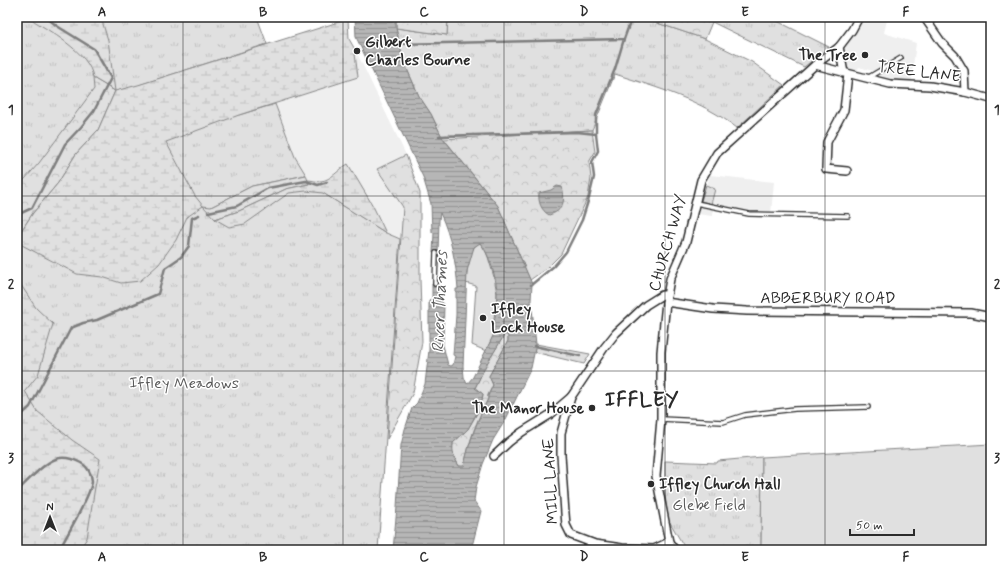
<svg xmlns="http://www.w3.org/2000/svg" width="1008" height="567" viewBox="0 0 1008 567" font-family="Mynerve,sans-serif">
<defs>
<pattern id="grass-tufts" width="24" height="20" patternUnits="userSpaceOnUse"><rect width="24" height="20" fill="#e0e0e0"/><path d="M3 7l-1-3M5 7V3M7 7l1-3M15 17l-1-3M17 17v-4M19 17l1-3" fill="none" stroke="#c0c0c0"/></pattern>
<pattern id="forest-crowns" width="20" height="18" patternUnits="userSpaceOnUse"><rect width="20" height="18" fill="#e0e0e0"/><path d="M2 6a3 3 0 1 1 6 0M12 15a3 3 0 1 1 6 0" fill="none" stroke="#c0c0c0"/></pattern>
<pattern id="wetland-marsh" width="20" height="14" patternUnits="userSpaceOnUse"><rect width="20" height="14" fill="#e0e0e0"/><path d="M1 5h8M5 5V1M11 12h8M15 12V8" fill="none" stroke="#c0c0c0"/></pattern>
<pattern id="water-rules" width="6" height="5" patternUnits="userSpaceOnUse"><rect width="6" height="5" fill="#b6b6b6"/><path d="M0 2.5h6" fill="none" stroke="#949494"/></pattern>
</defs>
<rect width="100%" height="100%" fill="#fff"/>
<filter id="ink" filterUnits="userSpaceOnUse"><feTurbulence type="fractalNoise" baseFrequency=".025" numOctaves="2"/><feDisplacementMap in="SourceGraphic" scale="8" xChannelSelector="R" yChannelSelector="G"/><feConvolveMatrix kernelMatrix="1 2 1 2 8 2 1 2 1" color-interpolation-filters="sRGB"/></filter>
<g filter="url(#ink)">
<g fill="#efefef">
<path d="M862 17H882L887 20 884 33 916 43 912 74V82H886L875 80 876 75 873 71 859 67 856 73 848 69 845 65 843 52Z"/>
<path d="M357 53 406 155 377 169 403 207 400 239 386 233 373 206 340 168 331 177 322 181 308 180 295 157 275 104 358 77 355 54Z"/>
<path d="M710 175 774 182 771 213 738 210 714 205 712 216 698 214Z"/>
</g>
<g fill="url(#grass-tufts)" stroke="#868686">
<path d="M17 17H257L267 44 139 85 239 115 275 104 295 157 306 175 252 186 211 207 215 219 309 184 386 233 400 239 378 550H17Z"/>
<path d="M448 17H639L705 39 752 62 784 85 737 128C701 100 658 88 615 74L592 130 442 137 431 114 419 96 403 60 396 28 447 35Z"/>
<path d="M705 17H769L829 47 804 67 712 22Z"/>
<path d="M536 344 590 354 584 364 534 352Z"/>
<path d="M762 457 761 550H735V547H716L686 550 668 519 665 495V461L717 463 718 461Z"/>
</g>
<g fill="url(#forest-crowns)" stroke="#868686">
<path d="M396 17H448L447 35 396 28Z"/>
<path d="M639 17H705L712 22 705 39Z"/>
<path d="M93 78 115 91 98 130 76 154 58 183 33 213 19 234V244H17V188L39 163 94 89Z"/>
<path d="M592 130 595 152 589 162 591 178 588 197 561 254 547 268 530 280 498 206 444 139Z"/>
<path d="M406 155 420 193V279L422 342 413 393 387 439 403 207 377 169Z"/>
<path d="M306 175 309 184 286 189 239 211 215 219 203 206 211 207 252 186Z"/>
<path d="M505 334 508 335V341L489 376 493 385 488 395V399C476 421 469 442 464 467L459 466 452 453 453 443 468 429 479 410 478 407 482 400 483 394 475 388 486 365Z"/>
</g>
<g fill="url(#wetland-marsh)" stroke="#868686">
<path d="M28 17H98L101 18 108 40 115 91 138 85 348 19 349 39 357 53 355 54 358 77 239 115 166 142 195 196 203 206 187 217 176 240 159 264 140 281 121 283 102 277 77 274 20 244 17 261V244L19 243V234L33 213 58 183 76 154 98 130 115 91 93 78C91 53 47 30 28 17Z"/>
<path d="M348 164 373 206 386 233 323 193 306 191 289 193 245 224 229 227 215 219 239 211 286 189 309 184 308 180C312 180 316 182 321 181 331 180 339 169 348 164Z"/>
<path d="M17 279 36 308 53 324 38 375 25 391 37 411 72 440 100 459 94 493 87 538 79 550H17Z"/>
</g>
<g fill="#e0e0e0" stroke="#868686">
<path d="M706 185 715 189 711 204 701 201Z"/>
<path d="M480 243 485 250 488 257 494 277 497 294 493 327 494 334 486 351 472 345 476 286 466 283C467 273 468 247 480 243Z"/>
<path d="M991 444V550H761L762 457Z"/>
</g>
<g fill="url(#water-rules)" stroke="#7e7e7e" fill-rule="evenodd">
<path d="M355 17H396V28L403 60 419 96 431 114 442 137 498 206 532 284 531 300 536 344 531 368 506 419 493 440 483 464 476 487 474 501 481 511 471 550H393L397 507 401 445 405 429 412 408 417 403 425 384 429 350V300L432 299V284H438V299L444 304 443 345 448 365 451 366 453 365 455 356 453 355 456 315V289H458C456 262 451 237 440 213L439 220 438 253H433L434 233 432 232 431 204 423 177 356 37ZM480 243C489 252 497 281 497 293 498 307 493 320 494 334L473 377 467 384 464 377 463 366 466 295 467 271 474 247ZM505 334 508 336V341L489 376 493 385 488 396V399C477 421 469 442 464 466H459C454 458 452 453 453 443L468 429 479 409 478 407 482 400 483 394 475 388 486 365Z"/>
<path d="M557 186 562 187C566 201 563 211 549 215 541 210 538 202 539 193L551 190Z"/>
</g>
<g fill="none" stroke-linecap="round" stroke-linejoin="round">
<g stroke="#7e7e7e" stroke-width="2.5">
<path d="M396 44 624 39 632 17"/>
<path d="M439 136 577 132 596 134V115L615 69 624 39"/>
<path d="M208 212 237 206 268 188 306 181 318 185 327 182"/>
<path d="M17 215 32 208 65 144 81 127 94 111 111 78 94 49 57 26 46 17"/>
<path d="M531 285 554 266 566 252 582 220 589 198 594 177 592 162 598 151 596 134"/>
<path d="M534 346 580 356"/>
<path d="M17 419 30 407 71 328 83 323 97 320 158 294 165 268 181 257 189 246 192 218 199 215"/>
<path d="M17 491C28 481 47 459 60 458 67 457 75 460 81 463 87 466 92 474 92 481 92 493 66 537 59 550"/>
</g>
<defs>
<g id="lane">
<path d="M869 77 901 58"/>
<path d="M696 203 749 214 848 216"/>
<path d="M435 284 436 253"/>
<path d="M661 419 723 422 745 415 795 409 868 407"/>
</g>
<g id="street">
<path d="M924 17 942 43 955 56 964 71 965 92"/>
<path d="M839 47 844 73"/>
<path d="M815 65 890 84 930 86 965 92 991 99"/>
<path d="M847 171 826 169 827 142 844 110 848 74"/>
<path d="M667 295H662L646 305 616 333 604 348 571 397 561 433V455L565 513 566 525 571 535 595 544 622 548 654 549 669 542"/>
<path d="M666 302 713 309 747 311 971 313 991 317"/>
<path d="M494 456 509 442 522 432 551 414 571 397"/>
<path d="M675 550 669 542 656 476 661 419V352L666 302 670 279 686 242 701 180 717 153 815 65 839 47 852 30 859 17"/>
</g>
</defs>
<use href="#lane" stroke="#2b2b2b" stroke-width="6"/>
<use href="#street" stroke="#2b2b2b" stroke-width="10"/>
<use href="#lane" stroke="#fff" stroke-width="3.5"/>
<use href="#street" stroke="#fff" stroke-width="7"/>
</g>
</g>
<path fill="none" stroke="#2b2b2b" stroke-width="1" stroke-opacity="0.55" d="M183 17V550M343 17V550M504 17V550M665 17V550M825 17V550M17 196H991M17 371H991"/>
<g fill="#2b2b2b" stroke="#fff" stroke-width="1.5">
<circle cx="357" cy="51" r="4"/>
<circle cx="865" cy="55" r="4"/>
<circle cx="483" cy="318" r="4"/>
<circle cx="592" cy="408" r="4"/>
<circle cx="651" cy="484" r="4"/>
</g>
<g text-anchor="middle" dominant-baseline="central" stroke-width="3" stroke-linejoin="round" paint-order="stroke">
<g font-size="16" font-weight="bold" fill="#2b2b2b" stroke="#fff" text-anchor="start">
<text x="365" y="42">Gilbert<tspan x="365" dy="18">Charles Bourne</tspan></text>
<text x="857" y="55" text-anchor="end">The Tree</text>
<text x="491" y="309">Iffley<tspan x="491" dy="18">Lock House</tspan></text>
<text x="584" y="408" text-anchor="end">The Manor House</text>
<text x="659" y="484">Iffley Church Hall</text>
</g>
<g font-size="16" fill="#2b2b2b" stroke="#fff">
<text transform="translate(919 72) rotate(7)">TREE LANE</text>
<text transform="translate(668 243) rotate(-74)">CHURCH WAY</text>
<text x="828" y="298">ABBERBURY ROAD</text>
<text transform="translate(551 481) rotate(-93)">MILL LANE</text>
</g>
<g font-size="16" fill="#585858" stroke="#fff">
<text x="184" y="383">Iffley Meadows</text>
<text x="709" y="505">Glebe Field</text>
</g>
<g font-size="17" font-style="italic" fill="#5c5c5c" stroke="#fff">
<text transform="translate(440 302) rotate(-88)">River Thames</text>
</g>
<g font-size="20" font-weight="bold" letter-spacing="1" fill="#2b2b2b" stroke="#fff">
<text x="642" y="400">IFFLEY</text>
</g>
</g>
<rect width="1008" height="567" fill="none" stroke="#fff" stroke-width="44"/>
<g transform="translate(50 517)" stroke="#ffffff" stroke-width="3" paint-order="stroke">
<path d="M0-3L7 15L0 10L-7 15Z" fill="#2b2b2b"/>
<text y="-6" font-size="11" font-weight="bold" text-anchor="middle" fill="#2b2b2b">N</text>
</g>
<path d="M850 529v6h64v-6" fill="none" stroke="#2b2b2b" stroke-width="2"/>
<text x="856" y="529" font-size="12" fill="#2b2b2b" stroke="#ffffff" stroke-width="3" paint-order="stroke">50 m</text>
<rect x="22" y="22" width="964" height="523" fill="none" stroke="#2b2b2b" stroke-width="1.5"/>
<g font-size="13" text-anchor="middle" font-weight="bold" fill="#2b2b2b">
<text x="102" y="16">A</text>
<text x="263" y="16">B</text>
<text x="424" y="16">C</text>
<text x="584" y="16">D</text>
<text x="745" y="16">E</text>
<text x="906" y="16">F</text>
<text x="11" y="114">1</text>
<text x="997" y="114">1</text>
<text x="11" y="288">2</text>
<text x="997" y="288">2</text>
<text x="11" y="462">3</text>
<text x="997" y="462">3</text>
<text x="102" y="561">A</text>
<text x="263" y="561">B</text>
<text x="424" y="561">C</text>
<text x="584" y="561">D</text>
<text x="745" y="561">E</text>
<text x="906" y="561">F</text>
</g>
</svg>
